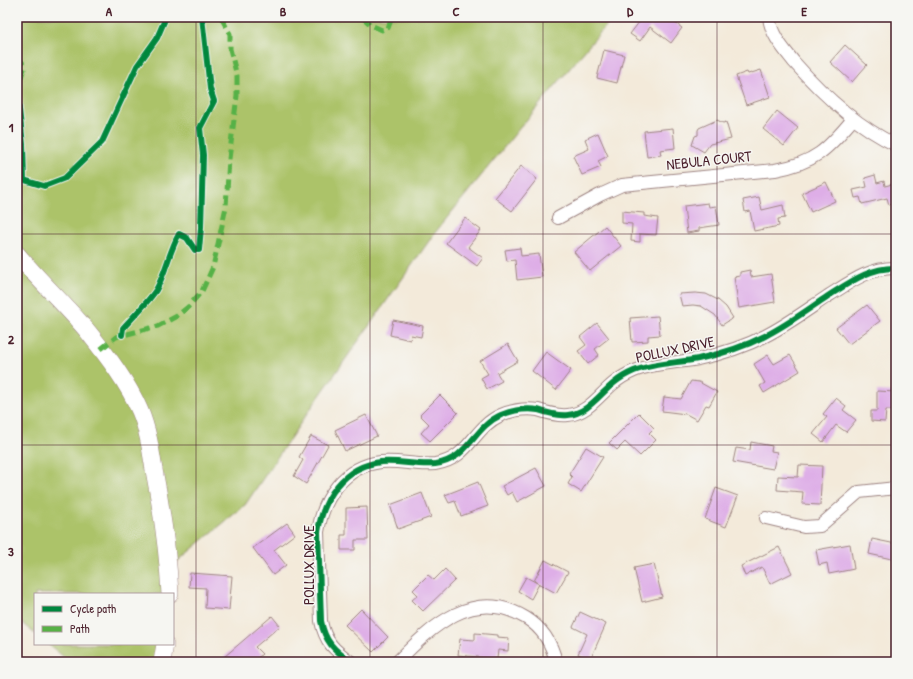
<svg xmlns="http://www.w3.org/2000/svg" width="913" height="679" viewBox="0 0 913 679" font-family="'Patrick Hand',sans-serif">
<rect width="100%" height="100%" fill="#f6f6f2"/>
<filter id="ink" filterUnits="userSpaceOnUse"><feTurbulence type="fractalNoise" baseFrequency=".025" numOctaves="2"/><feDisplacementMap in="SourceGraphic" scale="8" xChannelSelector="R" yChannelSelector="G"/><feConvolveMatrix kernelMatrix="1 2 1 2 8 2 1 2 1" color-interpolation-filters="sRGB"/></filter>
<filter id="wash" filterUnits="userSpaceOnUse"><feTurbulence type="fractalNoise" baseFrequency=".012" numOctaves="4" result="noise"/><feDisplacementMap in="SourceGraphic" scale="16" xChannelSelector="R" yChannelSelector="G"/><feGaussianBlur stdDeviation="0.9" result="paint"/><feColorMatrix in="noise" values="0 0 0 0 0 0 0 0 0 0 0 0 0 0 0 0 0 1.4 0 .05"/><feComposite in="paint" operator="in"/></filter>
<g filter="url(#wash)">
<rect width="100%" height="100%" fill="#f3eada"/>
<g fill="#acc369" stroke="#7b714a">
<path d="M17 17H613L519 129 434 234 304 418 245 505 174 564 165 594H35V634L17 619Z"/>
<path d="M48 644H159L155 662H70Z"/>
</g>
<g id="blocks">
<g fill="#deaee7">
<path d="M643 17H667L682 28 671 43 650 27 640 41 630 34Z"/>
<path d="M845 45 867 65 852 82 830 62Z"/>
<path d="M604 50 624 55 617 83 597 78Z"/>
<path d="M761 70 770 97 746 105 736 76 747 72 748 74Z"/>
<path d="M777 111 798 128 784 146 763 129Z"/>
<path d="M717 120 723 123 726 122 731 139 710 144 704 152 692 145 695 136 698 135V130L699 128Z"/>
<path d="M673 128 675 148 660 150 661 155 647 157 644 131Z"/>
<path d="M598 133 608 156 598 161 601 167 582 175 573 156 589 149 585 139Z"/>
<path d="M521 166 537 179 512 211 495 198Z"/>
<path d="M875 175 877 183 884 181 885 186 896 183V203L889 205 887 198 862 204 860 197 855 198 853 190 867 187 865 178Z"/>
<path d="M826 182 835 201 811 212 802 193Z"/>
<path d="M759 197 762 210 783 205 785 218 778 219 779 226 754 231 750 211 745 212 743 200Z"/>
<path d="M708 203 709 207 716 206 719 225 699 228V231L687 233 684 206Z"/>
<path d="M622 211 644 213V216L658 218 656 235 640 234V242L631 241 632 224 622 223Z"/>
<path d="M465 218 481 230 468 247 483 258 477 266 446 243Z"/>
<path d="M605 226 621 246 590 271 574 252Z"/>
<path d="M520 248 521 256 539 254 542 277 517 280 515 260 507 261 505 250Z"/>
<path d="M750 270 751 277 771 274 775 302 739 308 734 277 740 276V272Z"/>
<path d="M695 293 706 294 718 300 726 307 733 318 722 325 715 315 701 306 693 305 682 306 679 294Z"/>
<path d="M867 305 880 321 849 344 836 328Z"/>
<path d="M658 316 660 335 648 336V341L632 342 630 318Z"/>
<path d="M393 320 423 326 421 337 411 335 410 340 390 335Z"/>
<path d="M597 323 609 338 595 349 599 355 588 364 578 351 586 345 580 337Z"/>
<path d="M508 344 518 361 497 373 502 381 487 389 481 378 488 374 480 361Z"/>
<path d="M546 352 571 370 556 390 532 371Z"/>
<path d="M768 355 774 364 790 355 800 371 764 393 760 386 765 383 754 364Z"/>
<path d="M691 381 699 382 717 392 709 406 706 405 697 420 686 414 662 411 664 397 681 399Z"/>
<path d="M877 391 896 392V410H886L885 422 871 421V411H877Z"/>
<path d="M440 395 458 413 430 441 421 433 429 424 420 415Z"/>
<path d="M836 398 846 406 843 410 856 420 846 432 836 425 823 442 813 434 827 417 823 414Z"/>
<path d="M639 413 654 428 649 433 656 440 640 456 625 442 617 450 609 443Z"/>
<path d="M366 415 377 436 345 451 335 430Z"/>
<path d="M311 436 328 445 306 484 294 476 303 460 299 457Z"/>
<path d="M751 442 772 446 771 451 777 452 773 469 733 462 736 448 750 450Z"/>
<path d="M586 447 603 457 581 492 568 484 572 477 569 474Z"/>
<path d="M799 465 822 466 820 505 802 504 803 492 777 490 778 476 798 477Z"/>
<path d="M536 468 546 486 517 502 512 492 507 495 502 486Z"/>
<path d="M478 482 488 506 461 516 455 501 449 503 445 495Z"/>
<path d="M716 488 738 496 726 527 705 519Z"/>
<path d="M422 493 431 517 398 529 390 505Z"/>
<path d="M367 507 368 540H355V550H341V535H346V508Z"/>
<path d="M287 523 295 534 274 550 286 565 273 575 253 548Z"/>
<path d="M872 539 896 544V560L869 554Z"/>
<path d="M850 544 854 569 829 574 827 563 819 565 816 550Z"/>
<path d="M779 547 792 573 770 584 762 567 745 576 741 566Z"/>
<path d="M545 560 568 572 556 593 534 581Z"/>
<path d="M654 564 662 597 642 602 634 568Z"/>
<path d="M445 569 455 580 423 611 412 600 418 595 413 590 428 575 434 580Z"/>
<path d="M190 573 232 576 229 610 205 608 206 588 189 587Z"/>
<path d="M526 577 539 584 531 599 518 591Z"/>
<path d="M361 609 388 637 373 652 345 625Z"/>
<path d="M580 612 606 624 590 660 578 654 587 634 573 627Z"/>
<path d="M272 616 280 626 255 647 262 654 253 662H228L224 657Z"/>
<path d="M475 633 497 635V637L509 638 508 651 498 650 497 659 458 655 460 639 475 640Z"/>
</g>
</g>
</g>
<g filter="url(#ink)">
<use href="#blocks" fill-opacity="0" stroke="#9e8482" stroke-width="1"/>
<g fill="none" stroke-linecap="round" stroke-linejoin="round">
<defs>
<g id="street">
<path d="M769 17C771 35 783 48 794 62 823 95 856 126 896 145"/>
<path d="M558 218 600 195 622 185 775 170C815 163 828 149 853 119"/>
<path d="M766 518 804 527 820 526 859 492 896 488"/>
<path d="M351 662C334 650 325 642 321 621L318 532C323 498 344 466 381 462 399 460 417 466 435 464 470 459 472 428 501 415 513 410 525 408 538 410 547 413 558 416 568 415 588 413 599 395 614 383 620 378 627 374 634 371 654 363 677 363 698 359 721 354 744 347 765 336 787 325 807 310 828 296 849 283 870 267 896 268"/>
<path d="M397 662C432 626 474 586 526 618 542 628 552 644 556 662"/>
</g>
<g id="secondary">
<path d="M17 254C39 281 66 305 89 333 108 357 128 383 140 411 148 430 151 451 154 470 162 511 168 553 170 594"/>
<path d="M162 662 165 644"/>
</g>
</defs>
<use href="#street" stroke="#9e8482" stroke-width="14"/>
<use href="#secondary" stroke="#9e8482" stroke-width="18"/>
<use href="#street" stroke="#fff" stroke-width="12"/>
<use href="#secondary" stroke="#fff" stroke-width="17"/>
<g stroke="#57b146" stroke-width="5" stroke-dasharray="10 5" stroke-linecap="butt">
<path d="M362 17 371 25 382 30 388 28 392 17"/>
<path d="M17 56 25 66 17 88"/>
<path d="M101 349 116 337 158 326 177 316 188 307 202 291 213 267 226 207 229 159 237 96V76L230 49V34L221 17"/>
</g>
<defs>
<g id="cycleway">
<path d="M17 92 23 144 24 180 44 186 65 178 102 142 137 66 157 38 166 17"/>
<path d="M122 335 123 328C133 317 148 302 156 290 166 272 169 252 179 234L187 238 195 250H199L201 228 203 155 200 128 214 101 210 89 202 17"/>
<path d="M351 662C334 650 325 642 321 621L318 532C323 498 344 466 381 462 399 460 417 466 435 464 470 459 472 428 501 415 513 410 525 408 538 410 547 413 558 416 568 415 588 413 599 395 614 383 620 378 627 374 634 371 654 363 677 363 698 359 721 354 744 347 765 336 787 325 807 310 828 296 849 283 870 267 896 268"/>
</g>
</defs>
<use href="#cycleway" stroke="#f6f6f2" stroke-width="8"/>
<use href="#cycleway" stroke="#00873e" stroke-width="6"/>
</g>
</g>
<path fill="none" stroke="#4a1f2b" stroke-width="1" stroke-opacity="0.55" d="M196 17V662M370 17V662M543 17V662M717 17V662M17 234H896M17 445H896"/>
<g text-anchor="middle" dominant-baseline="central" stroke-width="3" stroke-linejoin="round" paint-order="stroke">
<g font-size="15" fill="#4a1f2b" stroke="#f6f6f2">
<text transform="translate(709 160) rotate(-6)">NEBULA COURT</text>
<text transform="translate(675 349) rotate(-12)">POLLUX DRIVE</text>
<text transform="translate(308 565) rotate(-90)">POLLUX DRIVE</text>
</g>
</g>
<rect width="913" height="679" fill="none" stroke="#f6f6f2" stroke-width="44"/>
<rect x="34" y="593" width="140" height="52" fill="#f6f6f2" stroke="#b1a0a2"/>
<rect x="42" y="606" width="20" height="6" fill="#00873e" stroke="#b1a0a2"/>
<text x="70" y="613" font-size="12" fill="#4a1f2b">Cycle path</text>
<rect x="42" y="626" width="20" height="6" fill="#57b146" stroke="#b1a0a2"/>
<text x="70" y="633" font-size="12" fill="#4a1f2b">Path</text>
<rect x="22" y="22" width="869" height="635" fill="none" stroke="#4a1f2b" stroke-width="1.5"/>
<g font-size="13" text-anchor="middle" font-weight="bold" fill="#4a1f2b">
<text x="109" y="16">A</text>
<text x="283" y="16">B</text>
<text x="456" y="16">C</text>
<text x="630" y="16">D</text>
<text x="804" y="16">E</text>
<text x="11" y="132">1</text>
<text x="11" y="344">2</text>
<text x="11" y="556">3</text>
</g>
</svg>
